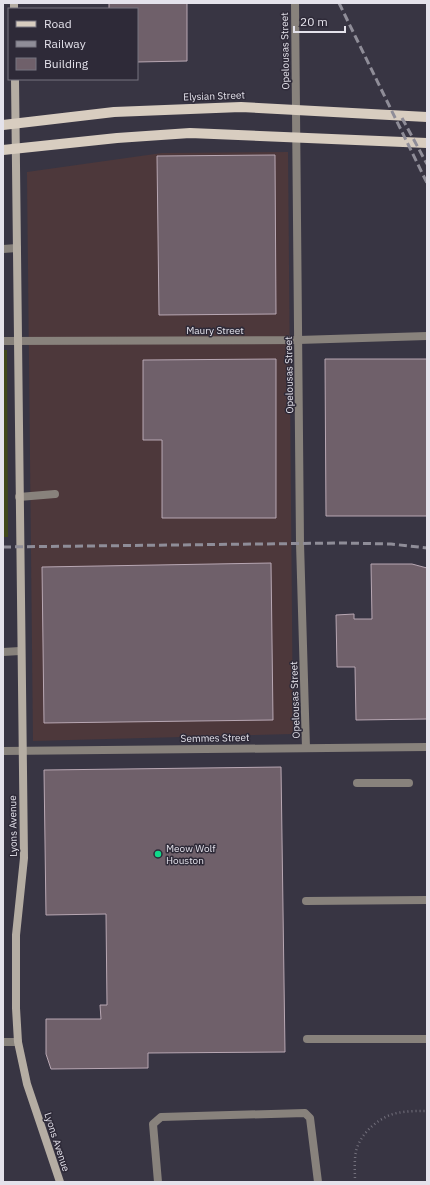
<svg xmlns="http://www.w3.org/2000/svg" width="430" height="1185" viewBox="0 0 430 1185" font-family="'IBM Plex Sans',sans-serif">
<rect width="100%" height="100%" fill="#383543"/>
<path fill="#4d383b" d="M288 152 293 734 33 741 27 172 162 153Z"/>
<path fill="#41491a" d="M3 350H7L8 537H3Z"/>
<g fill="#6f606a" stroke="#b8a7b3">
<path d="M109 3H187V61L137 62V9H109Z"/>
<path d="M275 155 276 314 159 315 157 156Z"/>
<path d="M276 359V518H162V440H143V360Z"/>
<path d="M325 359H427V516H326Z"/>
<path d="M271 563 273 720 44 723 42 567Z"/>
<path d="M371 564H412L427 568V719L356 720 355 667H337L336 615 354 614V619H372Z"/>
<path d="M281 767 285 1052 148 1053V1068L51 1069 46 1054V1019H101L100 1005H107L106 914 46 915 44 770Z"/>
</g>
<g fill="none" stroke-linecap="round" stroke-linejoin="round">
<path stroke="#73707c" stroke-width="2.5" stroke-dasharray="1 3" stroke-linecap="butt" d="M355 1182C355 1172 354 1161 356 1151 360 1135 375 1121 390 1115 401 1111 415 1111 427 1111"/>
<g stroke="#88827c" stroke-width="8">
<path d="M3 249 17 248"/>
<path d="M19 497 55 494"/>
<path d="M3 652 20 651"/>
<path d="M357 783H409"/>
<path d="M306 901 427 900"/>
<path d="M307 1039H427"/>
<path d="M3 1042H18"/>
<path d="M158 1182 153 1124 161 1117 305 1113 310 1118 318 1182"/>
</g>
<g stroke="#88827c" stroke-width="8">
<path d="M295 3 300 543 306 748"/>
<path d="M3 341 298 340 427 336"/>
<path d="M3 751 427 747"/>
</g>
<g stroke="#b5ada3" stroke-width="8">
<path d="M14 3V9"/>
<path d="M15 79 24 858 16 935V1008L18 1042 27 1084 60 1182"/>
</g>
<g stroke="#d8cdc0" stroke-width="10">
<path d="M3 125 114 112 241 107 427 117"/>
<path d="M3 150 117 138 190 133 427 143"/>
</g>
<g stroke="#8f8d98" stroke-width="3" stroke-dasharray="8 4" stroke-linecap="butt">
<path d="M339 3 427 183"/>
<path d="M402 118 427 164"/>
<path d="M3 547 342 543 391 544 427 548"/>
</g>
</g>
<circle fill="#10d98a" stroke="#2e2a38" stroke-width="1.5" cx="158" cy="854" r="4"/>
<g text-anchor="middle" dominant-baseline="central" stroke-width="3" stroke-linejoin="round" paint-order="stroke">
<g font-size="10" fill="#e4e2eb" stroke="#2e2a38">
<text transform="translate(285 51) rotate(-91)">Opelousas Street</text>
<text transform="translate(214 96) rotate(-2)">Elysian Street</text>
<text x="215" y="330">Maury Street</text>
<text transform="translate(289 375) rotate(-91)">Opelousas Street</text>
<text transform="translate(295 700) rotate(-92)">Opelousas Street</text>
<text transform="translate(215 738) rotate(-1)">Semmes Street</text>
<text transform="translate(13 826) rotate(-91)">Lyons Avenue</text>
<text transform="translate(57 1142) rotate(72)">Lyons Avenue</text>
</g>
<g font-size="10" fill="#e4e2eb" stroke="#2e2a38" text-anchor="start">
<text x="166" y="848">Meow Wolf<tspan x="166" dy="12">Houston</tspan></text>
</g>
</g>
<rect width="430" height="1185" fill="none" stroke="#e4e2eb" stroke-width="8"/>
<rect x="8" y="8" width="130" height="72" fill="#2e2a38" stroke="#777480"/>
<rect x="16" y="21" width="20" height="6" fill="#d8cdc0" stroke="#777480"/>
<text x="44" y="28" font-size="12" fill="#e4e2eb">Road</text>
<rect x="16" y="41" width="20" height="6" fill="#8f8d98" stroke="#777480"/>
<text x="44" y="48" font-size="12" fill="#e4e2eb">Railway</text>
<rect x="16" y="58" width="20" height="12" fill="#6f606a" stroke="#777480"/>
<text x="44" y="68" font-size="12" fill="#e4e2eb">Building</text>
<path d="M294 26v6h51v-6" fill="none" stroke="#e4e2eb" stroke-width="2"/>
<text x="300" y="26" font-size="12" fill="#e4e2eb" stroke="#2e2a38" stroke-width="3" paint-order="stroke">20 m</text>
</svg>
